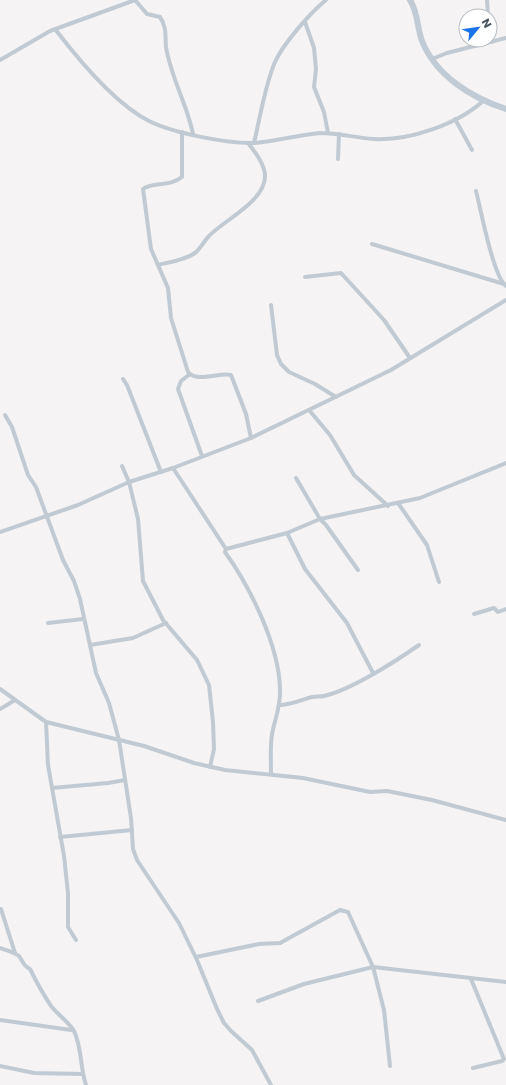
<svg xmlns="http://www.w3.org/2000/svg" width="506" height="1085" viewBox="0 0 506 1085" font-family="Poppins,sans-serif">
<rect width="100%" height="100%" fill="#f5f3f3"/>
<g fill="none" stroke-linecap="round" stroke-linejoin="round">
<g stroke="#c1cad2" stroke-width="4">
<path d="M135 0 147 14 160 17C167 27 165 36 166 47 171 78 187 104 193 134"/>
<path d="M487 0 488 16"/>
<path d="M305 22 314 48 316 69 314 87 324 112 328 133"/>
<path d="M55 29C78 59 115 104 149 121 173 133 228 144 255 143 277 141 298 135 320 133 339 133 356 138 374 139 409 141 458 124 483 101"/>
<path d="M490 29 492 42"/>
<path d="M432 59 447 53 506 38"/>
<path d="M0 60 50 31 135 0"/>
<path d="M455 119 472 150"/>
<path d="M182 132V177C170 187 152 182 143 189L151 249 168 288 171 318 188 372C197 383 219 372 231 375L246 414 251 438"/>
<path d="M254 143C260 118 265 85 275 62 283 44 310 13 326 0"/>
<path d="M338 159 339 134"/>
<path d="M476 191C481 210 493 276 506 286"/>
<path d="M372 244 504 284"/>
<path d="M158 265C170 262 185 260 195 253 201 248 204 241 209 236 224 220 266 201 265 175 264 163 255 152 248 143"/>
<path d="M305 277 341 273 384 320 410 358"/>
<path d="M271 305 277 355 281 364 289 372 315 384 336 397"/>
<path d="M190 374 181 381 178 389 202 456"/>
<path d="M123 379 127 385 161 472"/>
<path d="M309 410 330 435 354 475 388 506"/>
<path d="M5 415 12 427 28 475 36 487 63 560 74 581 80 599 96 673 109 703 119 740 131 818 133 849 137 860 179 923 197 960 217 1009 224 1023 231 1031 252 1050 271 1085"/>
<path d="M122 466 129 482 138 519 143 581 163 620 197 660 209 685 213 722 214 749 210 767"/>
<path d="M173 468 226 549 225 552C250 587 279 645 280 689 281 705 275 719 272 734 270 747 271 761 271 774"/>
<path d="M296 478 320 519 326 525 358 570"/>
<path d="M398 503 427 545 439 582"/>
<path d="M0 532 78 505 129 482 173 468 251 438 391 370 506 300"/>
<path d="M287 533 305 569 347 623 373 673"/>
<path d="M226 549 287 533 320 519 420 498 506 463"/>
<path d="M474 614 494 608 498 612 506 609"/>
<path d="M48 623 83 619"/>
<path d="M90 645 133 638 166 623"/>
<path d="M0 689 46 722 144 746 194 763 225 770 303 778 370 792 387 791 432 800 506 820"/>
<path d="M279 705C292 705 300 700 312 697 316 696 320 697 324 696 351 690 396 661 419 645"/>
<path d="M0 709 15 700"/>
<path d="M46 722 48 765 64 856 68 893V927L76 940"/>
<path d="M52 788 108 783 125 780"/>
<path d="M60 837 132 830"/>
<path d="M1 909 15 953"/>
<path d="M0 948C6 950 14 952 19 956 23 961 23 966 30 969 36 981 43 994 51 1006 58 1015 68 1021 74 1031 82 1047 80 1068 86 1085"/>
<path d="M196 957 259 944 280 943 340 910 348 912 373 967 384 1010 390 1066"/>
<path d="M471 979 504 1059 502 1061 473 1068"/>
<path d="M258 1001 304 984 373 967 506 982"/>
<path d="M0 1020 71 1030"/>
<path d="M0 1066 34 1073 82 1074"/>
</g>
<path stroke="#c1cbd6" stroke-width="6" d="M410 0C418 12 417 28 422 41 436 76 472 98 506 109"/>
</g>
<g transform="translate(478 28) rotate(61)"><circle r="19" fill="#ffffff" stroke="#b7bbc0"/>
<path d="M0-3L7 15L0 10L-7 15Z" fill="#1a73e8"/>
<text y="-6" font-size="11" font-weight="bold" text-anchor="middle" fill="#4a5661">N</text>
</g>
</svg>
